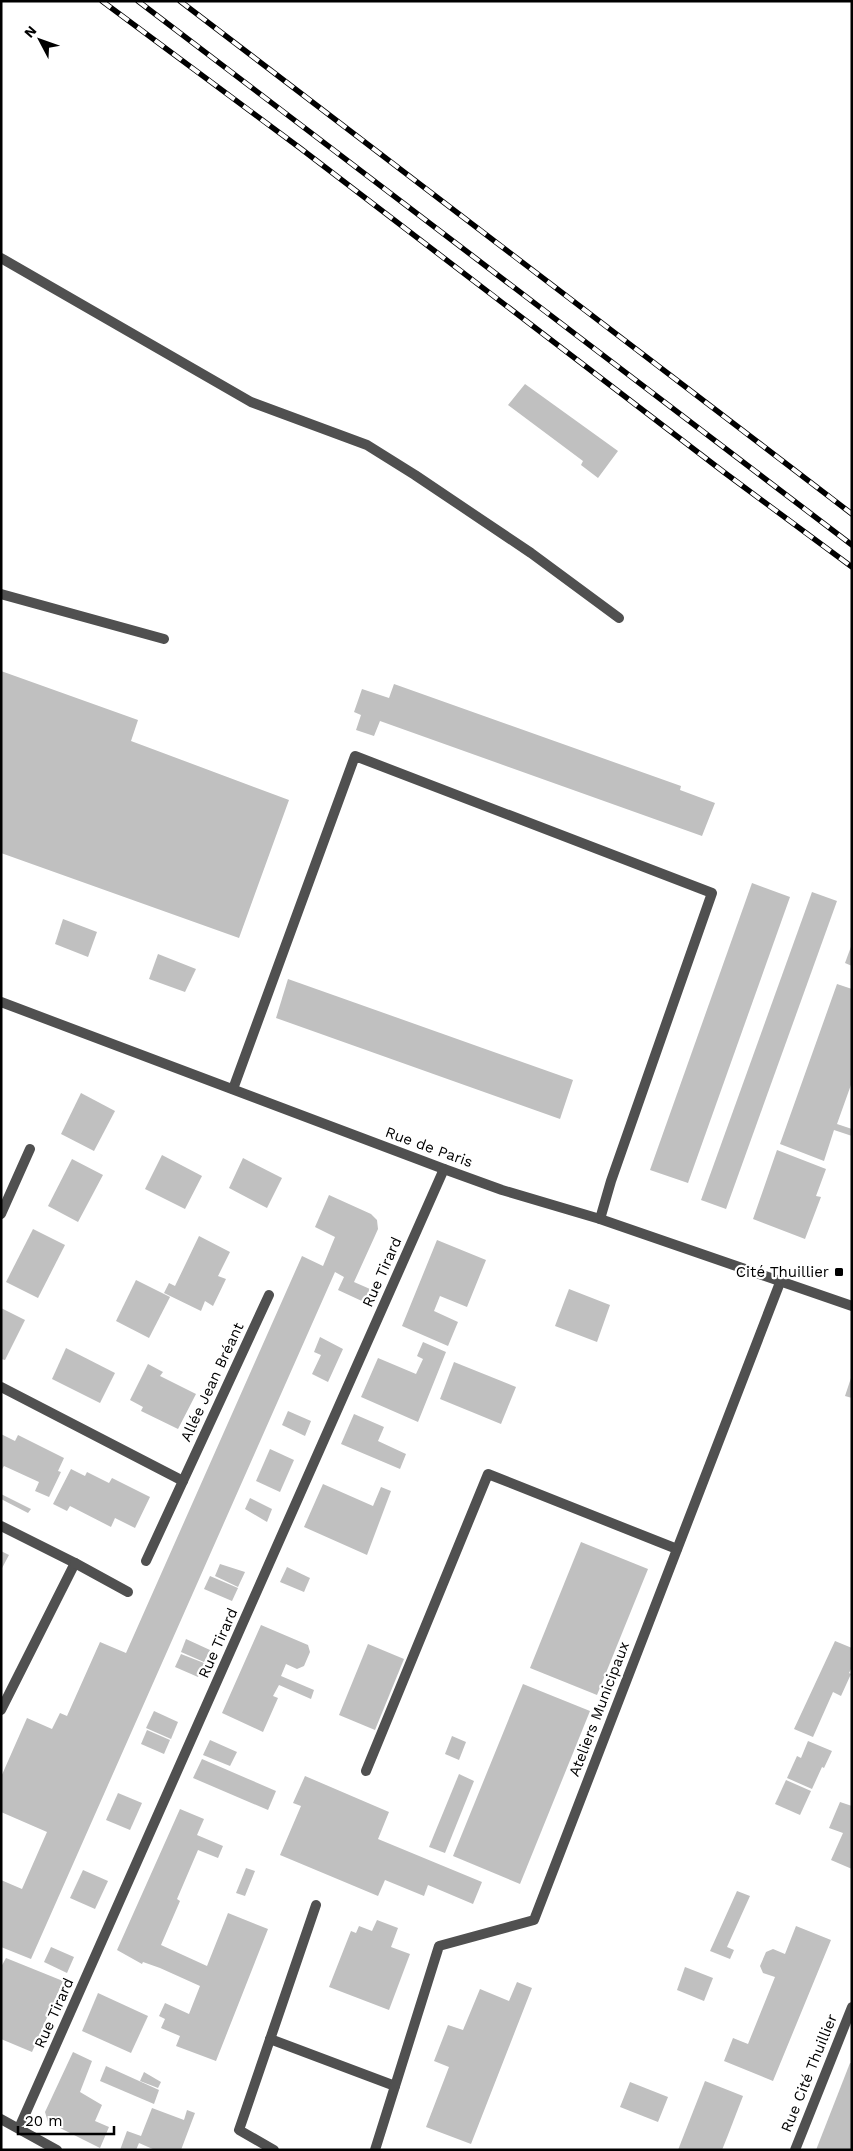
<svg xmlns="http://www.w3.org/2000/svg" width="853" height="2151" viewBox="0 0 853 2151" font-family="'Work Sans',sans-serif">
<rect width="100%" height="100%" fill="#fff"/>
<g fill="#c0c0c0">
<path d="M525 384 618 451 598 478 581 465 583 461 508 405Z"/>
<path d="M1 671 138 720 131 741 289 800 239 938 1 853Z"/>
<path d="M394 684 681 786 680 790 715 803 702 836 380 721 374 736 356 730 361 715 354 712 362 689 389 698Z"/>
<path d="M752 883 790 897 688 1183 650 1170Z"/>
<path d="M812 892 837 901 726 1209 701 1200Z"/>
<path d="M63 919 97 932 88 957 55 944Z"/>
<path d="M852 944V966L845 963Z"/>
<path d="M158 954 196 969 185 992 149 979Z"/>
<path d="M288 979 573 1080 560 1119 276 1018Z"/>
<path d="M837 984 852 989V1082L837 1124 852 1129V1136L834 1130 824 1161 780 1144Z"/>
<path d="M81 1093 115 1111 94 1151 61 1134Z"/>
<path d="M777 1150 826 1169 816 1196 821 1197 805 1239 753 1219Z"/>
<path d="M162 1155 202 1176 185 1209 145 1189Z"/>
<path d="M243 1158 282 1178 267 1208 229 1188Z"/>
<path d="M72 1159 103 1175 78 1222 48 1206Z"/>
<path d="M329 1195 371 1214 377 1220 378 1229 374 1238 354 1282 370 1289 364 1302 338 1290 344 1277 335 1272 31 1959 1 1947V1880L22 1889 47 1832 1 1812V1777L27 1718 52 1729 60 1713 67 1716 100 1642 126 1653 302 1256 323 1266 335 1237 315 1227Z"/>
<path d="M33 1229 65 1245 38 1298 6 1282Z"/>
<path d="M199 1236 230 1252 218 1276 226 1279 213 1306 205 1301 201 1311 164 1293 169 1283 175 1286Z"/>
<path d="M437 1240 486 1260 467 1307 440 1296 434 1311 458 1322 448 1346 402 1326Z"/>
<path d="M136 1280 170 1297 149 1338 116 1321Z"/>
<path d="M569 1289 610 1305 597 1342 555 1326Z"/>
<path d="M1 1308 25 1320 5 1360 1 1359Z"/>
<path d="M320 1337 343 1349 328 1382 312 1374 321 1355 314 1352Z"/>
<path d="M423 1342 446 1352 418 1422 361 1397 378 1358 416 1374 423 1359 417 1356Z"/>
<path d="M66 1348 115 1373 100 1403 52 1379Z"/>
<path d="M454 1362 516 1387 501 1424 440 1399Z"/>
<path d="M148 1364 163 1372 160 1376 196 1394 178 1429 141 1411 143 1407 130 1400Z"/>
<path d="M851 1378H852V1398L845 1396Z"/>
<path d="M288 1411 311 1421 305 1436 282 1425Z"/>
<path d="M354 1414 384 1427 378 1441 406 1454 400 1469 341 1444Z"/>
<path d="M1 1434 15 1441 18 1435 64 1458 58 1471 61 1472 49 1497 35 1491 39 1482 4 1466 1 1471Z"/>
<path d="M270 1449 294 1460 280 1492 256 1481Z"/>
<path d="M71 1469 85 1476 87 1472 109 1483 112 1478 150 1497 135 1528 115 1518 111 1527 70 1506 67 1511 53 1504Z"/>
<path d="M323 1484 373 1506 381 1487 391 1491 367 1555 304 1527Z"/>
<path d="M1 1494 31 1509 28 1513 1 1499Z"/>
<path d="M250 1498 272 1509 267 1522 245 1509Z"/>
<path d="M581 1542 648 1569 597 1695 530 1668Z"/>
<path d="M1 1551 9 1555 1 1570Z"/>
<path d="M220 1564 245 1572 238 1587 215 1576Z"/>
<path d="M287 1567 310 1578 304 1592 280 1582Z"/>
<path d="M210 1576 238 1588 232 1601 204 1589Z"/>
<path d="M261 1625 308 1645 310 1652 304 1666 297 1669 286 1664 281 1676 314 1690 311 1699 279 1685 273 1696 278 1698 263 1732 222 1713Z"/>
<path d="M186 1639 210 1650 204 1662 181 1652Z"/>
<path d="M835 1641 852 1648V1667L849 1673 851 1674 841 1696 833 1692 813 1737 794 1729Z"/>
<path d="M368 1644 404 1659 375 1730 339 1715Z"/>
<path d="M181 1654 204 1663 198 1677 175 1667Z"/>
<path d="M523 1684 590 1711 520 1884 453 1856Z"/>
<path d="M154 1711 178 1722 171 1739 146 1728Z"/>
<path d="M147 1730 170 1740 164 1754 141 1744Z"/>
<path d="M452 1736 466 1742 459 1760 445 1754Z"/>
<path d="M210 1740 237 1752 230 1766 203 1755Z"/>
<path d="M808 1741 832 1751 824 1768 822 1767 812 1789 787 1778 797 1756 801 1758Z"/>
<path d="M202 1759 276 1791 268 1810 193 1778Z"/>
<path d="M459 1774 474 1781 445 1853 429 1847Z"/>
<path d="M305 1776 389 1812 378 1839 482 1882 473 1904 428 1885 424 1896 385 1880 378 1896 280 1855 301 1806 293 1803Z"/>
<path d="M786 1780 811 1791 800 1815 775 1804Z"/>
<path d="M118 1793 142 1803 130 1830 106 1820Z"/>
<path d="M840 1802 852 1806V1869L831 1860 843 1833 829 1828Z"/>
<path d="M180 1809 204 1819 197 1835 223 1846 218 1858 198 1850 177 1899 180 1901 161 1945 207 1966 228 1913 268 1929 216 2061 176 2046 180 2036 161 2028 165 2019 159 2016 165 2003 189 2014 200 1986 160 1968 143 1962 142 1964 117 1950Z"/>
<path d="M246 1868 255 1871 245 1896 236 1893Z"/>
<path d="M83 1870 108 1881 95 1909 70 1898Z"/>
<path d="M737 1891 750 1896 727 1947 734 1950 730 1959 710 1951Z"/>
<path d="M377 1920 398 1928 391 1947 410 1954 389 2010 329 1987 351 1931 356 1933 359 1926 372 1931Z"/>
<path d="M796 1926 831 1940 773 2081 724 2061 733 2038 748 2044 775 1977 763 1973 760 1966 766 1952 773 1949 785 1954Z"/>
<path d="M51 1947 74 1957 67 1973 44 1962Z"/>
<path d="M6 1958 63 1981 32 2052 1 2039V1967Z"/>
<path d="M685 1967 713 1978 704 2001 677 1990Z"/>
<path d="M517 1982 532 1988 471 2144 426 2127 449 2067 434 2061 448 2025 463 2030 480 1989 509 2001Z"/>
<path d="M98 1993 148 2016 131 2053 82 2031Z"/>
<path d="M73 2052 92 2061 80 2092 102 2105 95 2121 109 2127 100 2148 48 2122 45 2112Z"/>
<path d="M850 2063H852V2150H816Z"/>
<path d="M106 2066 159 2090 154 2104 100 2081Z"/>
<path d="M144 2072 161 2082 158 2088 140 2081Z"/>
<path d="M705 2081 743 2096 728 2135 722 2150H678Z"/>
<path d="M630 2082 668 2097 658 2122 620 2107Z"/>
<path d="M152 2108 184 2120 187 2110 195 2113 181 2150H155L139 2143 136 2150H120L127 2131 141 2136Z"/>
</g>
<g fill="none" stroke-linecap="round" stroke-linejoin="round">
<g stroke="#505050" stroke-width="10">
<path d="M1 258 251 402 367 445 415 475 531 553 619 618"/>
<path d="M1 594 164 639"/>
<path d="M366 1771 488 1474 677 1549"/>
<path d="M270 2039 395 2086"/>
<path d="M274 2150 239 2130 316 1905"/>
<path d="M375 2150 439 1946 534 1920 781 1280"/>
</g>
<g stroke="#505050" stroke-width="10">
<path d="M233 1089 355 756 712 893 611 1181 600 1219"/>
<path d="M1 1214 30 1149"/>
<path d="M1 1387 183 1481"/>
<path d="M1 1526 75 1563 1 1710"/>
<path d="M146 1561 269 1295"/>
<path d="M75 1563 128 1592"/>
<path d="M1 2119 57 2150"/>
<path d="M19 2128 444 1169"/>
<path d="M795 2150 852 2007"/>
</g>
<path stroke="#505050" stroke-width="10" d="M1 1002 444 1169 502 1190 600 1219 852 1306"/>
<defs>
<g id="rail">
<path d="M102 1 300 148 725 473 852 567"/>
<path d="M138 1 852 545"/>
<path d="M180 1 852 514"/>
</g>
</defs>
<use href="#rail" stroke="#000" stroke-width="5.5"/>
<use href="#rail" stroke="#fff" stroke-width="4" stroke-dasharray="11" stroke-linecap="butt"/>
</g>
<rect fill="#000" stroke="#fff" stroke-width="2" x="834" y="1267" width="10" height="10" rx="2.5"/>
<g text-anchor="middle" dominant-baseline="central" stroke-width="4.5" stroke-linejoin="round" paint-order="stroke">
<g font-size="15" fill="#000" stroke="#fff">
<text transform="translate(429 1147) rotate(20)">Rue de Paris</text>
<text transform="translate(382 1272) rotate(-66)">Rue Tirard</text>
<text transform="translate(212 1382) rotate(-65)">Allée Jean Bréant</text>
<text transform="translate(218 1643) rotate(-66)">Rue Tirard</text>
<text transform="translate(599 1709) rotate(-69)">Ateliers Municipaux</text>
<text transform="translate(54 2013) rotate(-66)">Rue Tirard</text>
<text transform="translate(809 2073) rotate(-68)">Rue Cité Thuillier</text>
</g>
<g font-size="15" fill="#000" stroke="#fff" text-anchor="end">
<text x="829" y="1272">Cité Thuillier</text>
</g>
</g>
<rect width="853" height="2151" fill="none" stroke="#000000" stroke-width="5"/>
<g transform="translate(40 40) rotate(311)" stroke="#ffffff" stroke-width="4" paint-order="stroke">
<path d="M0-4L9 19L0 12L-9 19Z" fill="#000000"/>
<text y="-8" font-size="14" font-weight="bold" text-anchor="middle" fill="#000000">N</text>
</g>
<path d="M18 2126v8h96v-8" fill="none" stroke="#000000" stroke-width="2.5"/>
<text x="25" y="2126" font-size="15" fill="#000000" stroke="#ffffff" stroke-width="4" paint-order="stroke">20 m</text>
</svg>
